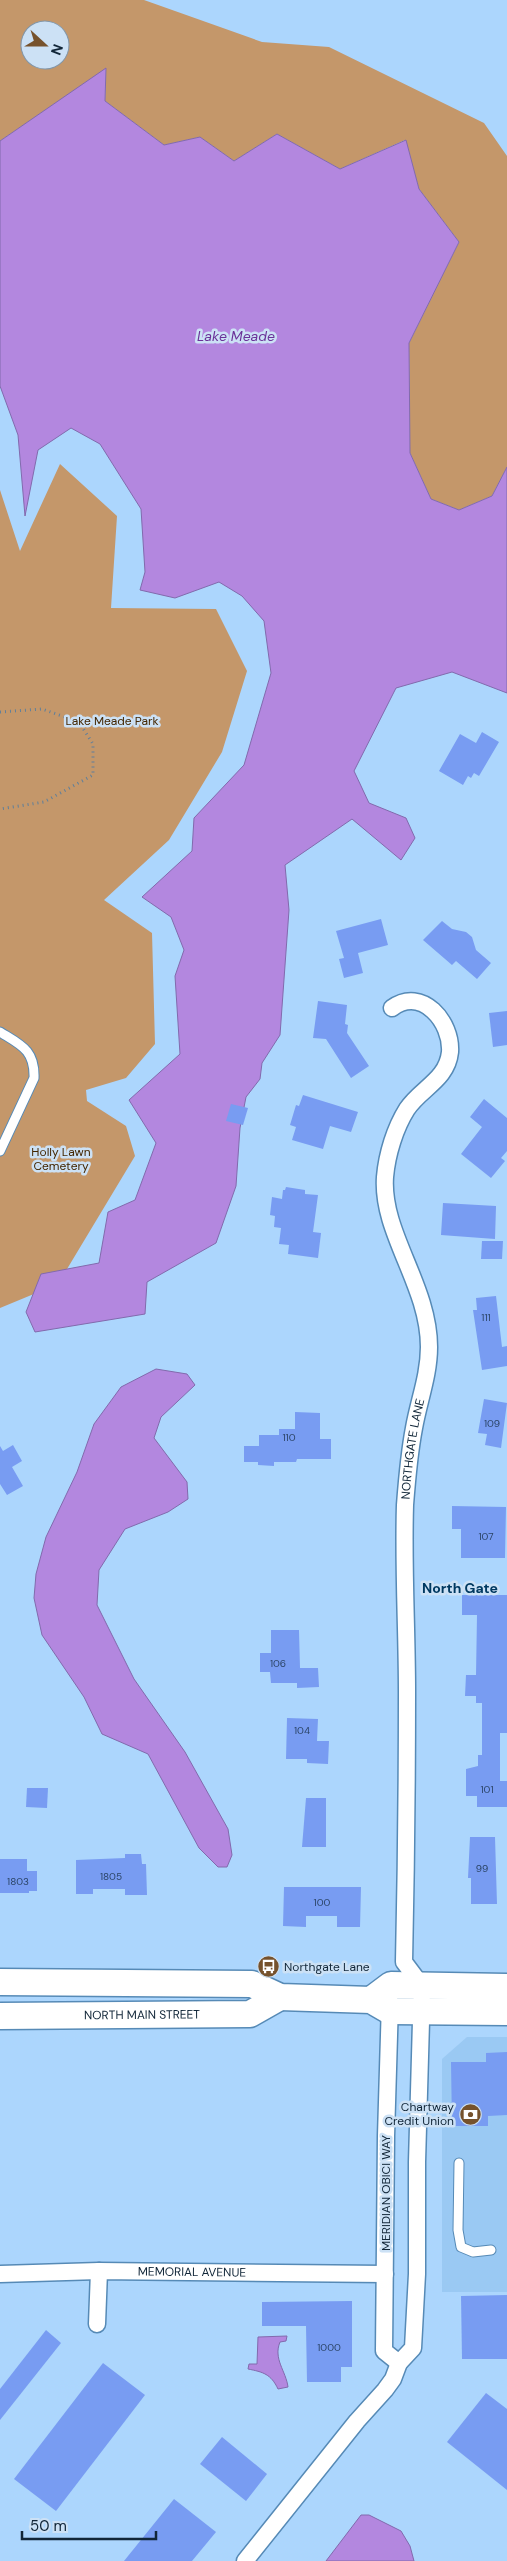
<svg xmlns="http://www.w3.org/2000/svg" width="507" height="2561" viewBox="0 0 507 2561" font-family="'DM Sans',sans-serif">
<rect width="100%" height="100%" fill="#acd6fd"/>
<path fill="#9ac9f3" d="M467 2037H507V2292H442V2059Z"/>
<g fill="#c4976a" fill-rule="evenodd">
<path d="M0 0H144L262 42 329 47 484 123 507 156V467L492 496 459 510 431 499 410 453 409 343 459 242 419 189 405 140 340 169 277 134 234 161 200 137 164 145 105 101 106 69 0 141ZM30 30H60V60H30Z"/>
<path d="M60 464 117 516 111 608 216 609 247 671 222 752 169 840 104 900 152 933 155 1044 126 1078 86 1090 87 1101 126 1126 135 1156 58 1284 0 1308V490L20 551Z"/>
</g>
<g fill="#b387df" stroke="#826aad">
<path d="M106 68 105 101 164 145 200 137 234 161 277 134 340 169 406 140 419 189 459 242 409 343 410 453 431 499 459 510 492 496 507 467V693L452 672 396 688 354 771 369 803 406 818 415 838 401 860 352 819 285 865 289 910 280 1035 262 1063 260 1079 246 1097 240 1128 236 1186 216 1243 147 1282 145 1314 35 1332 26 1312 41 1274 99 1263 108 1212 135 1200 156 1143 129 1100 180 1054 175 976 184 950 171 917 142 897 192 851 194 818 244 765 271 673 264 621 242 596 219 582 175 598 140 590 145 572 141 509 100 444 71 428 38 450 25 516 18 435 0 386V141Z"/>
<path d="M156 1369 187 1374 195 1385 161 1417 154 1438 187 1482 188 1499 168 1512 125 1529 99 1570 97 1605 134 1679 185 1752 228 1829 232 1855 227 1867H218L199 1848 148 1754 102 1734 84 1697 42 1635 34 1598 36 1574 46 1537 77 1472 94 1424 121 1387Z"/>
<path d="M287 2336 286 2341 280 2342C273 2359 286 2371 288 2387L278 2389C271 2374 263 2372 248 2369L249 2364H257L258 2337Z"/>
<path d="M361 2515H369L401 2531 410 2546 414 2561H326Z"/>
</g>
<g fill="#789cf2">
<path d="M482 732 499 742 479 776 474 773 471 778 468 776 463 785 439 771 460 734 476 743Z"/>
<path d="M381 919 388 945 358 953 363 973 344 978 339 959 344 958 336 931Z"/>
<path d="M442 921 452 929 466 932 472 937 476 950 491 963 477 979 456 961 452 965 423 940Z"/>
<path d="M318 1001 347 1005 345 1024 348 1025 347 1033 369 1066 351 1078 326 1039 313 1038Z"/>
<path d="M507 1011V1045L493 1047 489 1013Z"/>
<path d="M303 1095 358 1112 351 1132 330 1126 323 1149 292 1140 296 1127 290 1125 296 1105 299 1106Z"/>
<path d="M484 1099 507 1118V1151L501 1158 505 1161 491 1178 461 1154 482 1127 470 1117Z"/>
<path d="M231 1104 248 1108 243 1125 226 1121Z"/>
<path d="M286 1187 305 1190V1194L318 1195 313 1232 321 1233 318 1258 288 1254 289 1245 279 1244 281 1228 274 1227 275 1216 270 1215 272 1197 282 1199 283 1190H285Z"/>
<path d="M443 1203 496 1206 495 1239 441 1235Z"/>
<path d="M482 1241H503L502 1259H481Z"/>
<path d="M496 1296 502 1347 507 1346V1366L482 1370 473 1310H477L476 1298Z"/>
<path d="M484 1399 507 1403 501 1448 485 1445 487 1434 478 1433Z"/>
<path d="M295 1412 320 1413V1439H331V1459H297L296 1462H274V1466L258 1465V1462H244V1446H259V1435H279V1429H295Z"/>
<path d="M13 1445 22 1461 12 1467 23 1486 7 1495 0 1484V1446L3 1451Z"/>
<path d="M452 1506 506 1507 505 1558H461V1529H452Z"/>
<path d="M462 1595H507V1733H500V1781H507V1807H477V1796H466V1769L478 1766V1755H482V1703H476V1696H465L466 1675H476L477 1615H462Z"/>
<path d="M271 1630H299L300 1668H318L319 1687 297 1688V1683H271L270 1672H260V1653H271Z"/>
<path d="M287 1718 318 1719 317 1741H329L328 1764 307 1763V1759H286Z"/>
<path d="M27 1788H48L47 1808 26 1807Z"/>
<path d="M306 1798H326V1847H302Z"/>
<path d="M470 1837H495L497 1904H471V1878H468Z"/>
<path d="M125 1854H141L142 1864H146L147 1895H125V1889H93V1894H76V1860L125 1858Z"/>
<path d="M0 1859H27V1871H37V1891H29V1893H0Z"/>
<path d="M284 1887H361L360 1927H337V1916H306V1927L283 1926Z"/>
<path d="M507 2052V2115L488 2116V2126H452L451 2062H486V2053Z"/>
<path d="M507 2295V2359H462L461 2296Z"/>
<path d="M352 2301V2367H341V2382H307L306 2326H262V2302Z"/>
<path d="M46 2330 61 2343 0 2420V2389Z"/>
<path d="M103 2363 145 2395 56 2511 14 2479Z"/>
<path d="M486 2393 507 2409V2490L447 2442Z"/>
<path d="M222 2437 267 2474 246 2501 200 2464Z"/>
<path d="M174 2499 216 2532 192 2561H124Z"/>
</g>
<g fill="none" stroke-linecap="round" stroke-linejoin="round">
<defs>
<g id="lane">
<path d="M0 1032C21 1045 35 1050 34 1078L0 1151"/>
<path d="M459 2163 458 2230 461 2247 473 2252 491 2250"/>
</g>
<g id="street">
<path d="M390 2002 386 2136 384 2351 399 2363"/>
<path id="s1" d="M0 2274 99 2271 385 2274"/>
<path d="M97 2324 99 2271"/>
<path id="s2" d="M245 2561 357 2421 385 2390 393 2379 399 2363 413 2348 417 2274V2162L422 1986 404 1962C406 1872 407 1782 407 1692 407 1630 403 1567 405 1505 407 1479 409 1454 414 1428 419 1400 429 1375 429 1347 429 1285 381 1233 385 1177 387 1154 395 1128 407 1109 421 1088 447 1080 450 1052 452 1022 422 986 392 1008"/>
</g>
<g id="primary">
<path d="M0 1982 252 1984 280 1997 371 2000 390 2011 507 2012"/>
<path d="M371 2000 391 1985 507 1987"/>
<path id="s3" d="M0 2016 250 2014 280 1997"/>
</g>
</defs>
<use href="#lane" stroke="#568ab6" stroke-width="11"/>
<use href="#street" stroke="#568ab6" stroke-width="19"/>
<use href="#primary" stroke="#568ab6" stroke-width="29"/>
<path stroke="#5f7f9b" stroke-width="3" stroke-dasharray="1 4" stroke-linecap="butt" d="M0 712 42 709 79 722 93 744V775L44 802 0 809"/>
<use href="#lane" stroke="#fff" stroke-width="9"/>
<use href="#street" stroke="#fff" stroke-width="16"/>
<use href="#primary" stroke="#fff" stroke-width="26"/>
</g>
<defs>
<symbol id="bus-disc" viewBox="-11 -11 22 22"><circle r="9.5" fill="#76522c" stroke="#cce1f5"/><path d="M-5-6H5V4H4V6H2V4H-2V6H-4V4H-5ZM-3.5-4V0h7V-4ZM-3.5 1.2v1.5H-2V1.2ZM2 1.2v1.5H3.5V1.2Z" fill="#fff"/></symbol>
<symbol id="bank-disc" viewBox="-11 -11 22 22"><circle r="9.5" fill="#76522c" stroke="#cce1f5"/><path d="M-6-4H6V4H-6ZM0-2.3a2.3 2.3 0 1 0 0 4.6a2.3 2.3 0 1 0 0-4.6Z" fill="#fff"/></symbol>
</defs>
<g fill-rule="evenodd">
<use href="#bus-disc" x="256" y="1954" width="25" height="25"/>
<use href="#bank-disc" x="458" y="2102" width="25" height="25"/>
</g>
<g text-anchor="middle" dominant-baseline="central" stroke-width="5" stroke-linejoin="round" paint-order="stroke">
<g font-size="10" fill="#2b4466">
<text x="486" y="1317">111</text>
<text x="492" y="1423">109</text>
<text x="289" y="1437">110</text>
<text x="486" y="1536">107</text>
<text x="278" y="1663">106</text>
<text x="302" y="1730">104</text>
<text x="487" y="1789">101</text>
<text x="482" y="1868">99</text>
<text x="111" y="1876">1805</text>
<text x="18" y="1881">1803</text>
<text x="322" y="1902">100</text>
<text x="329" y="2347">1000</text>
</g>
<g font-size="12" fill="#432601" stroke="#cce1f5">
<text x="112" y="721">Lake Meade Park</text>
<text x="61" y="1152">Holly Lawn<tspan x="61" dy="14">Cemetery</tspan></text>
</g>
<g font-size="12" fill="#112638" stroke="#cce1f5">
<text stroke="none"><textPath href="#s2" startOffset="1178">NORTHGATE LANE</textPath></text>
<text stroke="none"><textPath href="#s3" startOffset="142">NORTH MAIN STREET</textPath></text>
<text transform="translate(386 2193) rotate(-90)">MERIDIAN OBICI WAY</text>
<text stroke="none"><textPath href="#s1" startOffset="192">MEMORIAL AVENUE</textPath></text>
</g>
<g font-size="12" fill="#112638" stroke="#cce1f5" text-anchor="start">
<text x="284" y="1967">Northgate Lane</text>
<text x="454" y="2107" text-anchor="end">Chartway<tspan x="454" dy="14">Credit Union</tspan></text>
</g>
<g font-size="14" font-style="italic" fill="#6a3198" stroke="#cce1f5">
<text x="236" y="336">Lake Meade</text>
</g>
<g font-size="14" font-weight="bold" fill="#003961" stroke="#cce1f5">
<text x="460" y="1588">North Gate</text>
</g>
</g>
<g transform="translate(45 45) rotate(111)"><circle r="24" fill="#cce1f5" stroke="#8196a9"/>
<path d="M0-4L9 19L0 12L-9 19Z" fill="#76522c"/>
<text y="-8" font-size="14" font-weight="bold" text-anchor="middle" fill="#112638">N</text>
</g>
<path d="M22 2531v8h134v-8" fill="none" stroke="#112638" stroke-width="2.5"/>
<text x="30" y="2531" font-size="15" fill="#112638" stroke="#cce1f5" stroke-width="4" paint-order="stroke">50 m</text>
</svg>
